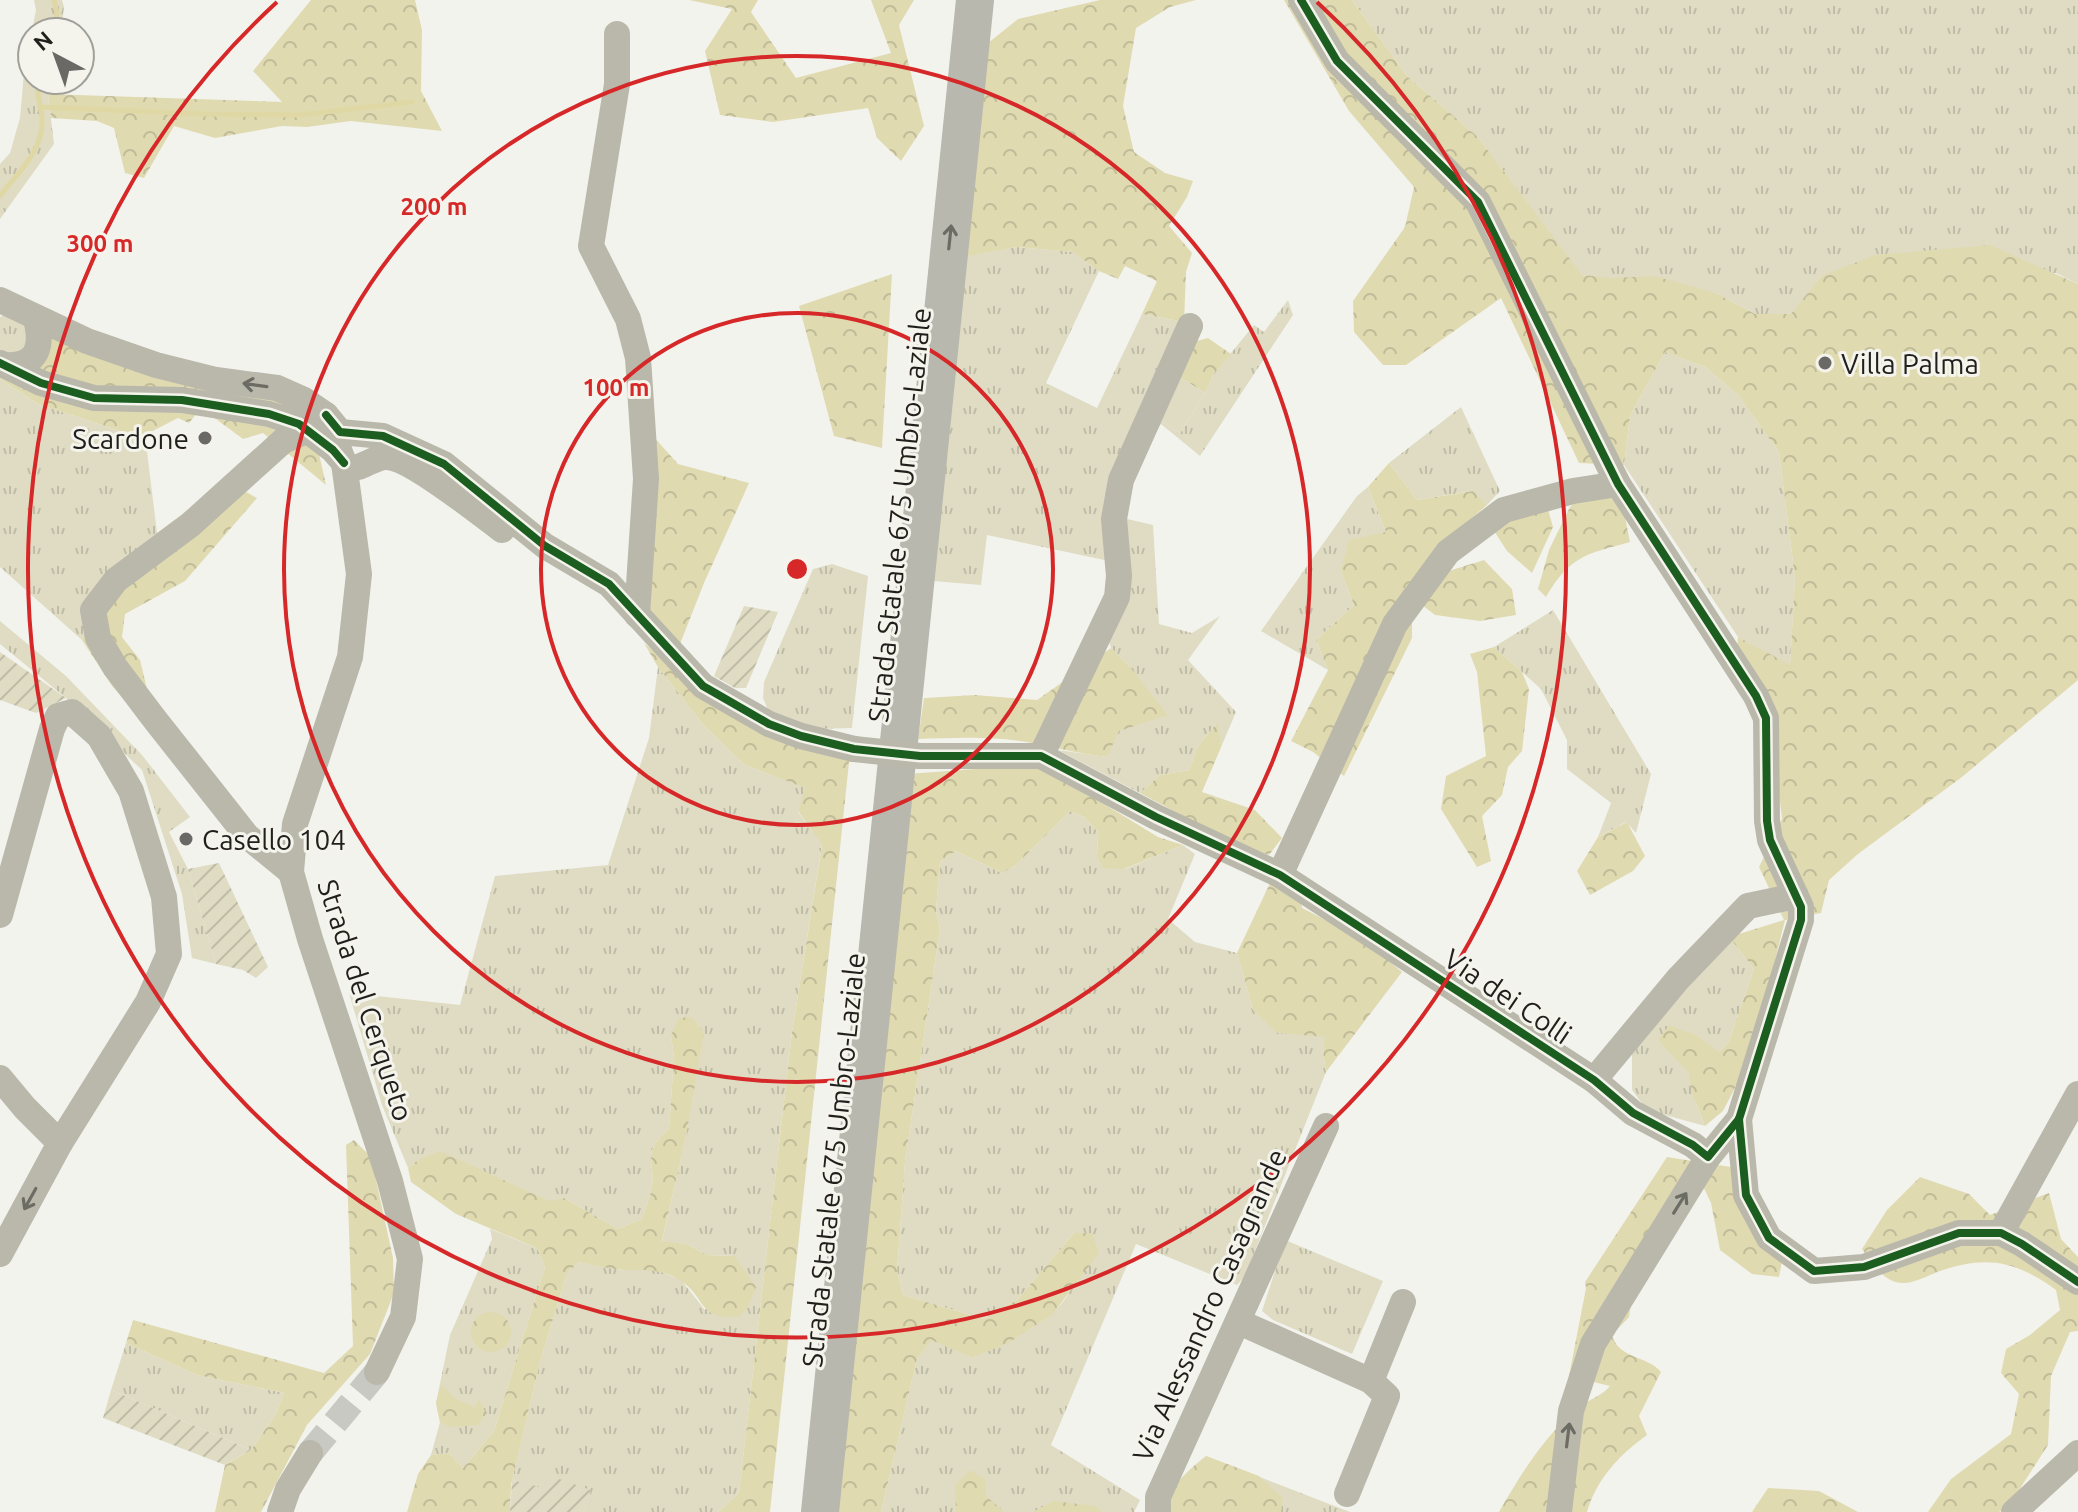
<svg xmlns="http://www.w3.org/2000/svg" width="2078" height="1512" viewBox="0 0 2078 1512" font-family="Ubuntu,sans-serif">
<defs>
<pattern id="grass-tufts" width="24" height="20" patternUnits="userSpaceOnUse" patternTransform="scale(2)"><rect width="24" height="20" fill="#dfdcc3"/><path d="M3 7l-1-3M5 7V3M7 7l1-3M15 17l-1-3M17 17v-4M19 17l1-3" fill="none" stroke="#bfbca7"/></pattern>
<pattern id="forest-crowns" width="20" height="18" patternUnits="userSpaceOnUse" patternTransform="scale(2)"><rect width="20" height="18" fill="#e0dab1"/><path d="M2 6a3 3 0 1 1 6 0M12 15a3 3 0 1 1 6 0" fill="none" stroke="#c0bb98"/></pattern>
<pattern id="garden-furrows" width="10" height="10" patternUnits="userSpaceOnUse" patternTransform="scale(2)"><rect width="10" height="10" fill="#dfdcc3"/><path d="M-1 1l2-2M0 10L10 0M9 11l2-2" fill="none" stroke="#bfbca7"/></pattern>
</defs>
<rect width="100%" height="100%" fill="#f3f3ee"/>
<g fill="url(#grass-tufts)">
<path d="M34 0H62L64 7 61 32H32V80H51L48 94 54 144 0 219V164L10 153 20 118 24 72 36 10Z"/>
<path d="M1352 0H2078V284L2056 273 1821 276 1792 314H1755L1716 293 1581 275 1478 137 1408 77Z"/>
<path d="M957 235 970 255 1016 247 1074 252 1099 271 1046 383 1097 408 1142 314 1184 322 1109 561 987 535 981 585 933 581Z"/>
<path d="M1288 300 1293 315 1200 456 1161 424 1139 456 1153 416 1180 433 1205 393 1213 375 1254 325 1264 332Z"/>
<path d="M11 312 31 329 24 350 0 357V317Z"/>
<path d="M1665 352 1705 367 1737 394 1779 452 1795 578 1790 666 1738 637 1624 465 1630 416Z"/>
<path d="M0 379 38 404 126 433 145 435 157 533 90 596 82 640 0 567Z"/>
<path d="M1461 407 1500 491 1487 505 1472 491 1417 500 1389 463Z"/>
<path d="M1368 487 1386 532 1341 571 1354 605 1316 640 1328 670 1261 631 1357 496Z"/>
<path d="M1123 518 1153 525 1159 624 1192 633 1220 616 1188 660 1236 712 1222 745 1216 724 1198 746 1189 770 1160 775 1140 793 1058 750 1107 757 1130 667 1111 648 1107 636Z"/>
<path d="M832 564 868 576 852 728 816 729 768 710 763 698 764 682 813 569Z"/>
<path d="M1553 610 1651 774 1636 833 1626 822 1598 837 1611 803 1567 769V740L1541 689 1494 647Z"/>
<path d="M0 621 66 676 142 755 190 817 169 832 188 869 216 964 192 958 182 894 142 770 66 698 0 644Z"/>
<path d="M658 667 705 727 745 765 806 788 798 812 822 844 792 1032 739 1493 718 1512H584L590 1489 541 1488 512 1480 540 1362 567 1273 579 1262 621 1270 653 1268 682 1281 705 1310 734 1256 707 1255 687 1244 662 1242 686 1135 703 1033 671 1036 674 1057 669 1128C641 1155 655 1156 652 1187 650 1198 645 1209 642 1219L618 1229 564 1198 549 1202 418 1160 408 1168 382 1105 349 993 460 1005 495 876 608 865 649 738Z"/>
<path d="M1070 811 1084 817 1098 832 1097 856 1125 869 1183 845 1195 854 1168 919 1195 942 1237 953 1253 1010 1326 1037 1323 1052 1326 1072 1245 1276 1237 1285 1136 1244 1051 1445 1140 1500 1134 1512H881L917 1359 931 1339 972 1358C1001 1345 1065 1318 1072 1284 1076 1268 1074 1249 1074 1233L1017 1300 984 1319 903 1295 897 1271 905 1162 940 929 936 911 940 862 956 851 1002 873 1015 866Z"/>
<path d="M1729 937 1754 969 1729 1041 1718 1053 1698 1036C1687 1080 1688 1084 1705 1126L1647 1110 1632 1090V1047Z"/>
<path d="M490 1229 537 1248 545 1267 494 1431 463 1468 449 1453 431 1455 440 1422 436 1403 450 1335 492 1239Z"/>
<path d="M1285 1240 1383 1281 1352 1354 1273 1320 1262 1311Z"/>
<path d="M126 1343 197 1375 284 1393 275 1415 251 1450 111 1390Z"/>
<path d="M1206 1456 1350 1512H1169Z"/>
</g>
<g fill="url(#forest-crowns)">
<path d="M311 0H415L422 30 421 91 442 131 351 121 307 127 282 126 215 138 174 126 144 178 125 173 114 128 97 121 51 118 48 94 282 102 253 71Z"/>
<path d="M689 0H758L751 12 796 78 891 53 871 0H914L899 25 924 126 901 161 877 138 868 108 773 122 720 115 705 51 732 9Z"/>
<path d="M1100 0H1196L1170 7 1136 28 1123 106 1134 152 1165 173 1193 181 1187 197 1169 226 1192 253 1186 272 1184 322 1142 314 1157 281 1125 266 1118 279 1099 271 1073 252 1016 247 969 256 957 235 988 43 1018 19Z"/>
<path d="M1284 0H1352L1408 77 1478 137 1582 275 1611 278 1654 276 1716 293 1755 314H1791L1821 276 1875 255 1990 245 2078 284V680L1962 777 1858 854 1829 880 1821 913 1785 920 1751 1057 1723 1111 1705 1126 1692 1093 1689 1073 1658 1040 1669 1025 1698 1036 1719 1052 1729 1041 1754 969 1729 937 1784 920 1759 867 1782 819 1775 761 1734 679 1738 637 1790 665 1795 578 1779 452 1737 394 1705 367 1665 352 1630 416 1624 465 1579 463 1501 298 1406 365H1383L1354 332 1353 301 1405 227 1414 187 1349 111Z"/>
<path d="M892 274 882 448 834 436 799 306Z"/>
<path d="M45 329 287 401 290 412 82 389 34 369Z"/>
<path d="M1208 338 1231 354 1213 375 1205 393 1178 376 1193 342Z"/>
<path d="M0 369 220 408 317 445 326 485 263 433 243 439 201 408 189 423 178 418 145 435 126 433 38 404 0 379Z"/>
<path d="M653 436 678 464 749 483 704 583 680 644 641 601Z"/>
<path d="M1389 463 1417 500 1473 491 1487 505 1443 543 1412 585V638L1344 776 1313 752 1291 741 1328 670 1316 640 1354 605 1341 571 1349 540 1386 532 1368 487Z"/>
<path d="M227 481 257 498 185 581 125 614 122 637 140 660 148 693 131 707 112 686 82 640 90 596 157 533Z"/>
<path d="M1598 481 1624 512 1630 542C1586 554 1570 556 1546 597L1538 589 1549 550 1570 507Z"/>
<path d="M1547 506 1553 527 1532 573 1507 551 1494 531 1508 517Z"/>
<path d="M1484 560 1512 589 1516 615 1480 621 1435 615 1418 602 1442 573Z"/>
<path d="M644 643 711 697 850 753 770 1512H718L739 1493 792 1032 822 845 798 811 805 788 745 765 705 727 658 667Z"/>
<path d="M1494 647 1522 672 1529 689 1522 751 1508 767 1502 795 1482 816 1491 861 1477 867 1441 809 1446 776 1486 756 1477 672 1470 654Z"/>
<path d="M1111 648 1130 667 1168 715 1119 731 1107 757C1077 754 1049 745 1020 741 986 736 952 738 918 739L924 698 975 695 1037 700Z"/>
<path d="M1217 723 1222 745 1202 792 1255 810 1282 838 1269 855 1231 842 1140 793 1160 775 1189 770 1198 746Z"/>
<path d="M1017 766 1047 769 1158 837 1183 845 1124 869 1103 868 1097 856 1098 832 1084 817 1070 811 1015 866 1002 873 956 851 940 862 936 911 940 929 905 1162 897 1271 903 1295 984 1319 1017 1300 1074 1233H1092L1099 1253 1052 1315 1008 1343 972 1358 931 1340 917 1359 881 1512H831L907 774Z"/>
<path d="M1627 822 1645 856 1633 871 1590 895 1577 871 1598 837Z"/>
<path d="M1271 881 1301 898 1302 908 1361 938 1402 972 1326 1072 1323 1052 1325 1037 1277 1033 1253 1010 1237 953Z"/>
<path d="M692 1017 704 1033 686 1136 662 1241 687 1244 707 1255 734 1256 756 1287 749 1305 740 1317C696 1321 707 1296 679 1280 660 1268 644 1270 624 1270 609 1269 594 1265 579 1262L567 1273 540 1362 511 1485 510 1512H407L418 1474 431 1455 449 1453 463 1468 494 1431 545 1267 537 1248 456 1214 411 1182 408 1168 418 1160 440 1151 549 1201 564 1198 618 1229 642 1219C645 1209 650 1198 652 1187 655 1156 641 1155 669 1128L674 1057 671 1036 678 1018Z"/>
<path d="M354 1140 371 1157 393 1258 394 1293 370 1354 307 1425 261 1512H215L225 1465 251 1450 275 1415 284 1393 197 1375 126 1343 133 1320 324 1373 353 1346 346 1145Z"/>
<path d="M1667 1157 1731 1167 1783 1256 1779 1277 1752 1274 1720 1250 1711 1203 1702 1184 1640 1246 1629 1317 1612 1335C1618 1359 1647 1355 1661 1372L1639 1416 1647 1435C1620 1454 1596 1480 1587 1512H1499C1521 1474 1544 1436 1579 1407 1589 1399 1601 1397 1610 1386L1569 1376 1586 1288 1585 1282Z"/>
<path d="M1920 1177 1969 1194 1990 1215 2049 1193 2061 1239 2078 1257V1331L2070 1332 2051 1376 2048 1445 2008 1507 1999 1512H1928L1951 1479 2011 1434 2019 1394 2001 1373 2006 1349 2030 1335 2060 1310 2056 1290C2016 1261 1987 1255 1940 1271 1930 1275 1914 1283 1904 1283 1884 1284 1873 1263 1862 1249L1887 1210Z"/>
<circle cx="491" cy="1332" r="20"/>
<path d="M441 1384 456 1399 475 1407 479 1398 486 1414 478 1425 450 1427 440 1422 436 1403Z"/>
<path d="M1206 1456 1259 1476 1283 1498 1281 1512H1169C1165 1488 1190 1469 1206 1456Z"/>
<path d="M970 1470 985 1479 986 1496 1004 1512H956L955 1485Z"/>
<path d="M1768 1488 1819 1491 1858 1512H1752Z"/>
<path d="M1053 1501 1096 1506 1102 1512H1033Z"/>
</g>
<path fill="#dfdcc3" d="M1178 376 1205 393 1180 433 1153 416Z"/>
<g fill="url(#garden-furrows)">
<path d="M744 606 778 612 746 688H735L714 676Z"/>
<path d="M0 652 66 698 36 713 0 700Z"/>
<path d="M219 863 268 967 256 978 243 970 216 964 188 869Z"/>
<path d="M111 1390 251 1450 225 1465 103 1418Z"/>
<path d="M548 1475 591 1490 584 1512H510L512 1480 540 1487Z"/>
</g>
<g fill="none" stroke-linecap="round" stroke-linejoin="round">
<g stroke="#dfd8a4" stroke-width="5">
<path d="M54 0 57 13 54 32"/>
<path d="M40 107 204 114 300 115 412 102"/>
<path d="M0 196C18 172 44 151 42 118 41 104 35 94 39 80"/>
</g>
<path stroke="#c9c9c4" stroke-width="26" stroke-dasharray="26 13" stroke-linecap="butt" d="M310 1453 377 1372"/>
<g stroke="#b9b8ab" stroke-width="26">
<path d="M1301 0 1337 61 1478 202 1618 484 1756 696 1766 718 1767 821 1770 840 1801 907V920L1739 1119 1708 1157 1593 1344 1571 1411 1559 1512"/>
<path d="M617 34V84L591 246 628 319 638 358 646 479 637 615"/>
<path d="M0 300 87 341 156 365 216 380 277 388 304 400 326 415 340 432 383 436 444 464 545 546 609 584 703 686 769 724 801 736 854 749"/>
<path d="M0 363 41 383 94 398 182 400 269 414 299 424 333 450 349 468C363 469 372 458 385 457 407 455 482 515 502 530"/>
<path d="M5 365C38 367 43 346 36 319"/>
<path d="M326 415 344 463 359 574 350 657 295 824 291 872 310 939 390 1181 410 1259 403 1317 377 1372"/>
<path d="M920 756H1041L1156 817 1280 875 1594 1080 1633 1113 1693 1145 1708 1157"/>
<path d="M1041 756 1117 597 1119 576 1114 519 1121 480 1190 326"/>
<path d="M291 872 247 836 156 721 115 667 98 638 93 610 116 580 190 525 283 441 308 430"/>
<path d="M1280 875 1395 624 1448 552 1504 510 1573 491 1618 484"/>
<path d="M0 915 52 729 58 716 72 712 99 736 131 791 164 897 169 954 148 1002 60 1143 0 1254"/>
<path d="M0 1078 25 1108 60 1143"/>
<path d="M1594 1080 1678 979 1748 906 1796 896"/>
<path d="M1739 1119 1746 1195 1769 1238 1814 1271 1864 1267 1959 1233H2001L2022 1244 2078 1282"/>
<path d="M2001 1233 2078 1094"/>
<path d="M1239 1322 1371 1381 1403 1302"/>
<path d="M1347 1494 1387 1396 1371 1381"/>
<path d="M280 1512 288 1489 310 1453"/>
<path d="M1158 1512V1497L1326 1126"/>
<path d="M2014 1512 2078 1453"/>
</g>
<path stroke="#b9b8ae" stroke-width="38" d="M820 1512 975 0"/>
<path stroke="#b9b8ab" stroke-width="26" d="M854 749 920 756"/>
<defs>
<g id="cycleway">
<path d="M0 363 41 383 94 398 182 400 269 414 299 424 333 450 344 463"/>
<path d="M326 415 340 432 383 436 444 464 545 546 609 584 703 686 769 724 801 736 854 749 920 756H1041L1156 817 1280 875 1594 1080 1633 1113 1693 1145 1708 1157 1739 1119 1801 920V907L1770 840 1767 821 1766 718 1756 696 1618 484 1478 202 1337 61 1301 0"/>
<path d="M1739 1119 1746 1195 1769 1238 1814 1271 1864 1267 1959 1233H2001L2022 1244 2078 1282"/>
</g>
</defs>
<use href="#cycleway" stroke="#f5f4ec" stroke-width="13"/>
<use href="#cycleway" stroke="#1b5e20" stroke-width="8"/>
</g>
<defs><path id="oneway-shaft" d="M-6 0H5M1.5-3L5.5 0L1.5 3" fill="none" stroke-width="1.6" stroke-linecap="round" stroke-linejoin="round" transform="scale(2)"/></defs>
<use stroke="#6c6c65" href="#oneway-shaft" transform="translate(950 237) rotate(-84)"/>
<g stroke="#6c6c64">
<use href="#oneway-shaft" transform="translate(255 385) rotate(-172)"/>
<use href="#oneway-shaft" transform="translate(30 1199) rotate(119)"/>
<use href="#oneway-shaft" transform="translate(1680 1203) rotate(-58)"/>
<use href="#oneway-shaft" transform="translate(1568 1435) rotate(-83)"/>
</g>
<g fill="none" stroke="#d62828" stroke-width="4">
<circle cx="797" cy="569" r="256"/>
<circle cx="797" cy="569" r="513"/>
<path d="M1317 2A769 769 0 1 1 277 2"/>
</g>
<g fill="#6a6966" stroke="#f5f4ec" stroke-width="3">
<circle cx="1825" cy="363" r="8"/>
<circle cx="205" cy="438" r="8"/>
<circle cx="186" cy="839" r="8"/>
</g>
<g text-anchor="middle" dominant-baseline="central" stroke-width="6" stroke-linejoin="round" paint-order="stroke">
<g font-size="28" fill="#201f1c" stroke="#f5f4ec" text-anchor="start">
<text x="1841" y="363">Villa Palma</text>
<text x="189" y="438" text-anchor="end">Scardone</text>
<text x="202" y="839">Casello 104</text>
</g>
<g font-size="28" fill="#201f1c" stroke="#f5f4ec">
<text transform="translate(899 515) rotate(-84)">Strada Statale 675 Umbro-Laziale</text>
<text transform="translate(1508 996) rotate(34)">Via dei Colli</text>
<text transform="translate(366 1000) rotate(72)">Strada del Cerqueto</text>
<text transform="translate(833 1160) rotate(-84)">Strada Statale 675 Umbro-Laziale</text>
<text transform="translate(1209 1305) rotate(-66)">Via Alessandro Casagrande</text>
</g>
</g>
<circle cx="797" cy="569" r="12" fill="#d62828" stroke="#f5f4ec" stroke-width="4"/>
<g font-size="24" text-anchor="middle" font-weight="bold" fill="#d62828" stroke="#f5f4ec" stroke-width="6" stroke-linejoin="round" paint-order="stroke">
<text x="434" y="215">200 m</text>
<text x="100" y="252">300 m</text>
<text x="616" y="396">100 m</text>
</g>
<g transform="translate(56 56) rotate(319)"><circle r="38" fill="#f5f4ec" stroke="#a09f99" stroke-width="2"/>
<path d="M0-6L14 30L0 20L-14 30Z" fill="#6a6966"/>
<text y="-12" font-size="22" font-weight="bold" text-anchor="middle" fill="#201f1c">N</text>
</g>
</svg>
